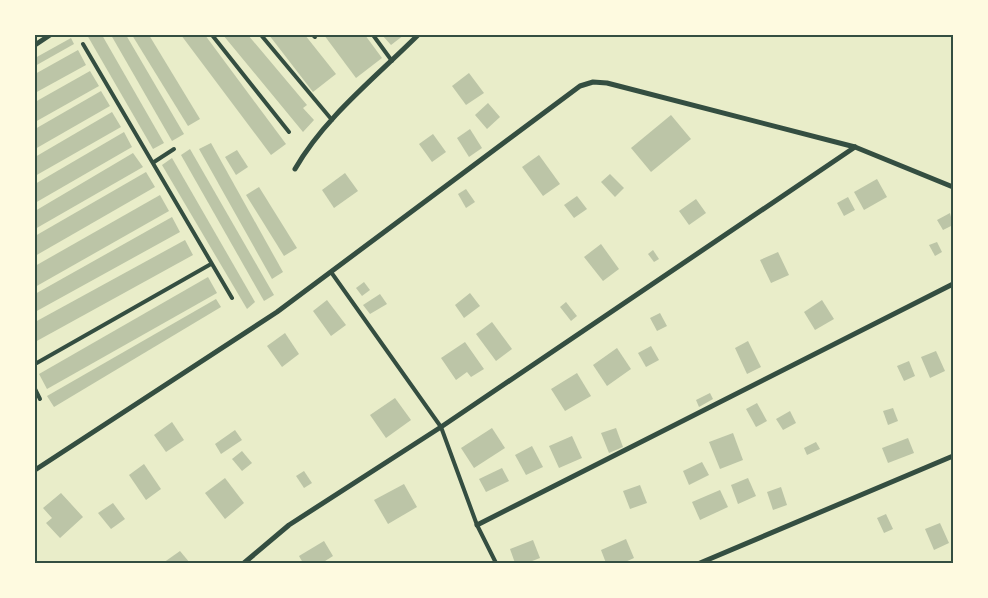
<svg xmlns="http://www.w3.org/2000/svg" width="988" height="598" viewBox="0 0 988 598" font-family="Helvetica,sans-serif">
<rect width="100%" height="100%" fill="#e9edc9"/>
<g fill="#bcc5a7">
<path d="M87 35H102L164 143 153 149Z"/>
<path d="M111 35H126L184 134 172 141Z"/>
<path d="M132 35H149L200 119 188 126Z"/>
<path d="M181 35H205L286 144 271 155Z"/>
<path d="M223 35H248L307 105 303 108 314 120 303 132Z"/>
<path d="M269 35H305L336 74 313 92Z"/>
<path d="M324 35H365L382 58 356 78Z"/>
<path d="M382 35H404L391 45Z"/>
<path d="M71 38 74 44 35 66V58Z"/>
<path d="M78 50 86 65 35 93V74Z"/>
<path d="M90 71 99 86 35 122V102Z"/>
<path d="M469 73 484 93 466 105 452 86Z"/>
<path d="M101 91 110 106 35 149V129Z"/>
<path d="M488 103 500 117 487 129 475 115Z"/>
<path d="M112 112 121 127 35 176V157Z"/>
<path d="M671 115 691 139 651 172 631 148Z"/>
<path d="M470 129 482 148 469 157 457 138Z"/>
<path d="M124 132 132 147 35 203V184Z"/>
<path d="M433 134 446 152 432 162 419 144Z"/>
<path d="M211 143 283 272 272 279 199 149Z"/>
<path d="M190 149 274 295 264 301 181 155Z"/>
<path d="M237 150 248 167 236 175 225 157Z"/>
<path d="M133 153 143 167 35 229V211Z"/>
<path d="M539 155 560 184 543 196 522 167Z"/>
<path d="M172 158 255 302 247 309 162 165Z"/>
<path d="M146 172 155 187 35 256V236Z"/>
<path d="M345 173 358 191 334 208 322 190Z"/>
<path d="M610 174 624 188 615 197 601 182Z"/>
<path d="M877 179 887 197 864 210 854 192Z"/>
<path d="M259 187 297 248 284 256 246 195Z"/>
<path d="M466 189 475 202 466 208 458 194Z"/>
<path d="M160 195 169 211 35 287V266Z"/>
<path d="M577 196 587 209 574 218 564 205Z"/>
<path d="M848 197 855 210 844 216 837 203Z"/>
<path d="M696 199 706 213 689 225 679 211Z"/>
<path d="M950 213 953 225 943 230 937 220Z"/>
<path d="M172 217 180 232 35 312V294Z"/>
<path d="M185 240 193 255 35 342V322Z"/>
<path d="M937 242 942 252 935 256 929 245Z"/>
<path d="M601 244 619 269 603 281 584 257Z"/>
<path d="M653 250 659 259 654 262 648 254Z"/>
<path d="M778 252 789 275 771 283 760 260Z"/>
<path d="M208 277 217 293 47 389 39 374Z"/>
<path d="M364 282 370 290 362 296 356 288Z"/>
<path d="M470 293 480 306 464 318 455 305Z"/>
<path d="M380 294 387 304 370 314 363 305Z"/>
<path d="M216 299 221 307 54 407 47 396Z"/>
<path d="M327 300 346 325 331 336 313 311Z"/>
<path d="M822 300 834 319 815 330 804 312Z"/>
<path d="M566 302 577 316 571 321 560 307Z"/>
<path d="M660 313 667 326 657 331 650 318Z"/>
<path d="M492 322 512 349 496 361 476 334Z"/>
<path d="M285 333 299 354 282 367 267 346Z"/>
<path d="M748 341 761 367 747 374 735 348Z"/>
<path d="M465 342 484 369 471 377 467 372 456 380 441 358Z"/>
<path d="M651 346 659 360 646 367 638 353Z"/>
<path d="M617 348 631 369 607 386 593 365Z"/>
<path d="M936 351 945 371 930 378 921 357Z"/>
<path d="M909 361 915 376 904 381 897 366Z"/>
<path d="M577 373 591 396 565 411 551 389Z"/>
<path d="M710 393 713 399 699 407 696 400Z"/>
<path d="M395 398 411 420 386 438 370 415Z"/>
<path d="M757 403 767 421 756 427 746 409Z"/>
<path d="M893 408 898 421 888 425 883 411Z"/>
<path d="M790 411 796 423 783 430 776 419Z"/>
<path d="M172 422 184 440 166 452 154 435Z"/>
<path d="M492 428 505 448 474 468 461 448Z"/>
<path d="M616 428 623 447 609 453 601 433Z"/>
<path d="M235 430 242 440 221 454 215 444Z"/>
<path d="M733 433 743 460 720 469 709 442Z"/>
<path d="M572 436 582 458 559 468 549 446Z"/>
<path d="M908 438 914 453 888 463 882 448Z"/>
<path d="M816 442 820 449 807 455 804 448Z"/>
<path d="M532 446 543 467 526 475 515 455Z"/>
<path d="M242 451 252 463 242 471 232 459Z"/>
<path d="M702 462 709 475 689 485 683 471Z"/>
<path d="M144 464 161 489 146 500 129 475Z"/>
<path d="M502 468 509 481 486 492 479 479Z"/>
<path d="M304 471 312 483 304 488 296 476Z"/>
<path d="M225 478 244 503 225 519 205 493Z"/>
<path d="M748 478 756 496 738 504 731 485Z"/>
<path d="M404 484 417 507 388 524 374 500Z"/>
<path d="M640 485 647 503 630 509 623 491Z"/>
<path d="M781 487 787 505 773 510 767 492Z"/>
<path d="M720 490 728 507 700 520 692 502Z"/>
<path d="M61 493 83 517 60 538 46 523 52 518 43 508Z"/>
<path d="M113 503 125 519 111 529 98 513Z"/>
<path d="M886 514 893 529 884 533 877 518Z"/>
<path d="M940 523 949 543 934 550 925 529Z"/>
<path d="M626 539 634 558 623 563H606L601 550Z"/>
<path d="M533 540 540 558 527 563H515L510 549Z"/>
<path d="M324 541 333 556 322 563H303L299 556Z"/>
<path d="M180 551 190 563H163Z"/>
</g>
<g fill="none" stroke-linecap="round" stroke-linejoin="round">
<g stroke="#344e41" stroke-width="4">
<path d="M212 35 289 132"/>
<path d="M261 35 332 120"/>
<path d="M313 35 315 37"/>
<path d="M373 35 392 61"/>
<path d="M83 44 232 298"/>
<path d="M154 162 174 149"/>
<path d="M331 272 441 427 477 525 496 563"/>
<path d="M35 364 211 264"/>
<path d="M35 389 40 399"/>
</g>
<g stroke="#344e41" stroke-width="5">
<path d="M35 45 50 35"/>
<path d="M295 169C324 118 376 77 418 35"/>
<path d="M35 470 277 312 580 86 593 82 607 83 855 147 953 187"/>
<path d="M477 525 953 284"/>
<path d="M244 563 289 525 441 427 855 147"/>
<path d="M700 563 953 456"/>
</g>
</g>
<rect width="988" height="598" fill="none" stroke="#fefae0" stroke-width="72"/>
<rect x="36" y="36" width="916" height="526" fill="none" stroke="#344e41" stroke-width="2"/>
</svg>
